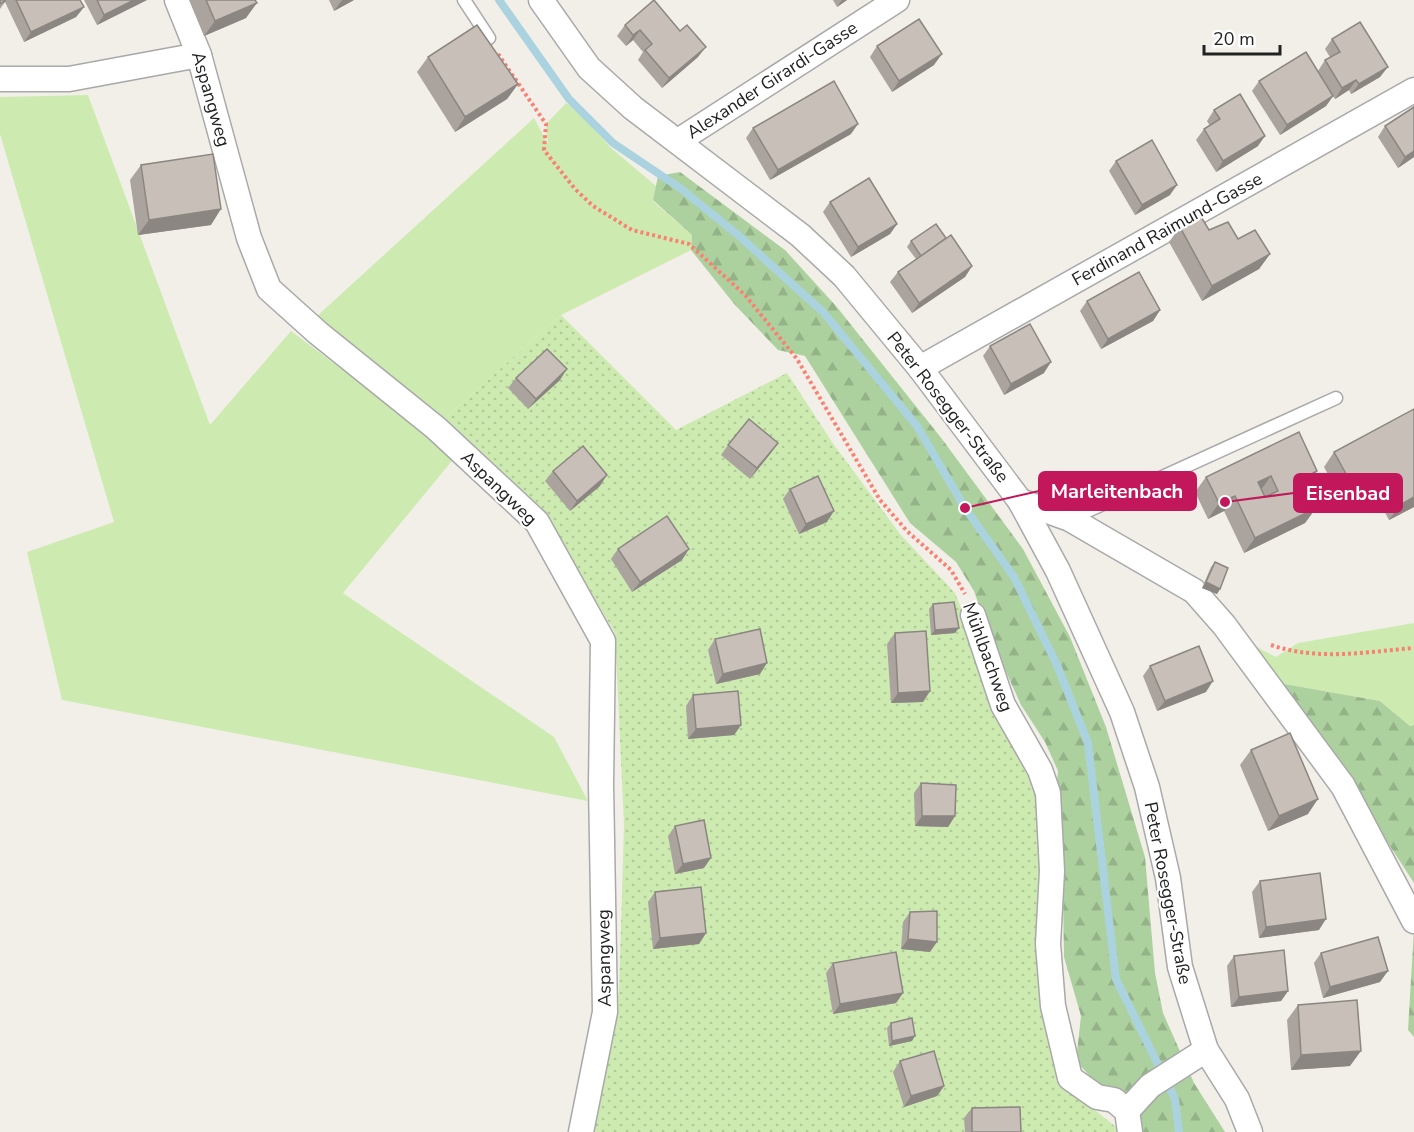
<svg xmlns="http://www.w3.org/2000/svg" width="1414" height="1132" viewBox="0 0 1414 1132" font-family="'Nunito Sans',sans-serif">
<defs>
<pattern id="forest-firs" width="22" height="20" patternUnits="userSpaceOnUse" patternTransform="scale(1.5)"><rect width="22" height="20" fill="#add19e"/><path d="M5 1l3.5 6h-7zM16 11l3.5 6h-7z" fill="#95b388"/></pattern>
<pattern id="garden-dots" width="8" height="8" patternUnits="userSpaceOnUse" patternTransform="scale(1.5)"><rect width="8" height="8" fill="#cdebb0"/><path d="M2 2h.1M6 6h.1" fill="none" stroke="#b0c997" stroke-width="1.8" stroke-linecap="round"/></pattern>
</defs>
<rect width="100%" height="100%" fill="#f2efe9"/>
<g fill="#cdebb0">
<path d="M88 95 210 425 291 331 456 456 343 593 554 737 588 801 62 700 27 552 114 522 0 134V97Z"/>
<path d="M566 103 578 111 611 148 656 186 653 201 692 235 691 250 561 315 445 418 316 317 534 118 548 144 546 124Z"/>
<path d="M1414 623V725L1410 726 1380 701 1279 683 1242 639 1276 657 1298 643Z"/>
</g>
<g fill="url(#forest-firs)">
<path d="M680 172 785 250 836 306 942 439 1023 549 1070 637 1106 727 1145 857 1155 973 1163 1013 1194 1083 1225 1132H1141L1076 1061 1081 1016 1064 957 1063 891 1055 803 1058 771 1045 742 1021 705 988 632 974 591 956 562 910 523 805 356 778 350 735 305 691 250 692 235 653 200 658 176Z"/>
<path d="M1279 683 1380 701 1410 726 1414 725V883L1321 740Z"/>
<path d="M1414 929V1037L1408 1030Z"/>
</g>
<path fill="url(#garden-dots)" d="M561 315 676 430 787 373 832 442 900 534 955 593 1009 727 1035 774 1071 1091 1116 1127 1117 1132H589L619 992 624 825 615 633 543 510 445 418Z"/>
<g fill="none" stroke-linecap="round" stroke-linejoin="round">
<path stroke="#aad3df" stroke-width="8" d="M499 0 569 99 613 143 680 188 738 235 823 312 917 426 965 508 1014 577 1057 665 1088 743 1116 979 1175 1099 1179 1132"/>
<defs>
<g id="service">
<path d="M464 0 489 38"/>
<path d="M1070 519 1336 398"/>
</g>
<g id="minor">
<path d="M177 0 199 55 249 238 269 289 318 333 436 428 537 522 603 641 601 784 605 1012 581 1132"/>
<path d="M541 0 589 68 633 108 800 235 844 276 920 368 1020 501 1058 571 1122 712 1147 787 1168 878 1180 967 1206 1050 1237 1099 1250 1132"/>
<path d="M0 79H69L199 55"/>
<path d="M678 141 897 0"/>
<path d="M920 368 1414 90"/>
<path d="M1020 501 1070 519 1194 591 1224 625 1343 786 1414 921"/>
<path d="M973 615 1003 705 1040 770 1048 793 1052 871 1048 944 1053 1006 1070 1078 1097 1097 1114 1100 1127 1111 1130 1132"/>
<path d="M1127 1111 1150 1086 1206 1050"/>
</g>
</defs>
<use href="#service" stroke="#a9a9a9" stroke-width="15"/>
<use href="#minor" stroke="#a9a9a9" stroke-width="27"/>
<g stroke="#fa8072" stroke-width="4" stroke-dasharray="3 3" stroke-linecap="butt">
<path d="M498 54 546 124 544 150 575 189 593 206 632 230 689 244 745 295 797 359 880 500 907 531 951 570 965 594"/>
<path d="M1271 645C1318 661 1365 652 1414 648"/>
</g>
<use href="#service" stroke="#fff" stroke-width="12"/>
<use href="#minor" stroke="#fff" stroke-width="24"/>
</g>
<g fill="#aba49e">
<path d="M0 0H80L84 7 76 17 24 42 5 2 0 9Z"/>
<path d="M84 0H147L97 25Z"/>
<path d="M189 0H255L246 18 204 36Z"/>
<path d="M329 0H354L334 11Z"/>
<path d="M654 0 698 57 662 88 638 60 643 52 633 40 626 46 617 36 625 25Z"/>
<path d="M833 0H847L837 7Z"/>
<path d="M1332 39 1380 77 1351 94 1349 90 1335 99 1318 71 1325 60 1330 57 1325 49Z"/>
<path d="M877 46 934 65 892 92 870 57Z"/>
<path d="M428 57 518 84 507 99 455 132 417 72Z"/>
<path d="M1259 81 1333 96 1326 106 1280 135 1252 91Z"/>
<path d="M1414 107V157L1398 168 1378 137 1385 126Z"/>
<path d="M1214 110 1258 146 1216 172 1196 140 1204 129 1210 126 1207 121Z"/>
<path d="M753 128 851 134 770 180 746 138Z"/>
<path d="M1116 161 1170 195 1135 215 1109 171Z"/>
<path d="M141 165 211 225 138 235 130 180Z"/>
<path d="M830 202 897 224 890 234 851 257 823 212Z"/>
<path d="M1180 227 1209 230 1238 239 1270 254 1259 269 1202 301 1169 242Z"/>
<path d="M946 238 972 266 965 277 912 313 890 282 898 272 916 259 907 247 911 241Z"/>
<path d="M1087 301 1160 310 1153 321 1101 349 1080 311Z"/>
<path d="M990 346 1044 373 1004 395 983 356Z"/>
<path d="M516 378 560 380 528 409 508 388Z"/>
<path d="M1414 409V507L1389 520 1374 492 1346 508 1324 467 1334 452Z"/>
<path d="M778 443 750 479 721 455 728 445Z"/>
<path d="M553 471 600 486 570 511 545 481Z"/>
<path d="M1317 471 1306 487 1316 508 1305 523 1244 553 1224 511 1208 519 1195 492 1206 477Z"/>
<path d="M790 489 827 522 799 534 783 499Z"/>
<path d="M618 549 682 560 632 592 611 559Z"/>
<path d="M1215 562 1220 589 1217 594 1202 588 1211 567Z"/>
<path d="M933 604 955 633 931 635 929 609Z"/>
<path d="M895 633 930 691 923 702 891 703 887 644Z"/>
<path d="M715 639 760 674 716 684 708 650Z"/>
<path d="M1150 666 1206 692 1157 711 1143 676Z"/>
<path d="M693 695 741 725 734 735 688 739 686 706Z"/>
<path d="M1251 750 1308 814 1268 831 1240 765Z"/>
<path d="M921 783 955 816 948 827 915 826 914 793Z"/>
<path d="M675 826 704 868 675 874 668 836Z"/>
<path d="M1260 881 1319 930 1259 938 1252 892Z"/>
<path d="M655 892 706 933 699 944 653 949 648 902Z"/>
<path d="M910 912 930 952 901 949 903 922Z"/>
<path d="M1321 953 1380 982 1323 998 1314 963Z"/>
<path d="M1234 956 1288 991 1281 1001 1231 1007 1227 966Z"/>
<path d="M833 963 903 993 896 1003 833 1014 826 973Z"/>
<path d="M1298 1005 1350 1066 1291 1070 1287 1020Z"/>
<path d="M891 1023 912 1041 889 1046 887 1028Z"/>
<path d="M900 1061 944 1086 937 1096 904 1107 893 1072Z"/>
<path d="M972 1108 1021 1132H965L964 1118Z"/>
</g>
<g fill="#8b8681">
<path d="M134 0H147L97 25 104 15Z"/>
<path d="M342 0H354L334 11Z"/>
<path d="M842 0H847L837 7Z"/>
<path d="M257 3 246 18 204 36 215 21Z"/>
<path d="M84 7 76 17 24 42 31 32Z"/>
<path d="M640 30 633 40 626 46 633 35Z"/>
<path d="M706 47 698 57 662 88 669 78Z"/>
<path d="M942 54 934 65 892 92 899 81Z"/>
<path d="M1388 67 1380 77 1351 94 1359 84Z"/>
<path d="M1356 80 1349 90 1335 99 1342 88Z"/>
<path d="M518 84 507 99 455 132 465 117Z"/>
<path d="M1333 96 1326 106 1280 135 1287 125Z"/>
<path d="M858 124 851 134 770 180 778 170Z"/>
<path d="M1265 136 1258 146 1216 172 1223 161Z"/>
<path d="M1414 151V157L1398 168 1405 157Z"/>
<path d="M1177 185 1170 195 1135 215 1142 205Z"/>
<path d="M221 209 211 225 138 235 149 220Z"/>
<path d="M897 224 890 234 851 257 858 247Z"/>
<path d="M1270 254 1259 269 1202 301 1212 286Z"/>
<path d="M972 266 965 277 912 313 919 303Z"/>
<path d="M1160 310 1153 321 1101 349 1108 339Z"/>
<path d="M1051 362 1044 373 1004 395 1011 384Z"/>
<path d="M567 369 560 380 528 409 536 399Z"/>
<path d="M778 443 771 453 750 479 757 468Z"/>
<path d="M1317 471 1307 486 1291 494 1302 479Z"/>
<path d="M607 475 600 486 570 511 577 501Z"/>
<path d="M1271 476 1260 491 1258 482Z"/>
<path d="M1385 477 1374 492 1346 508 1356 492Z"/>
<path d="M1235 496 1224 511 1208 519 1219 503Z"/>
<path d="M1414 497V507L1389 520 1400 505Z"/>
<path d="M1316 508 1305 523 1244 553 1255 538Z"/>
<path d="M834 511 827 522 799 534 806 524Z"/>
<path d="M689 549 682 560 632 592 640 582Z"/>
<path d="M1206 582 1220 589 1217 594 1202 588Z"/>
<path d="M959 628 955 633 931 635 935 630Z"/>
<path d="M767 663 760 674 716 684 723 674Z"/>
<path d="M1213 681 1206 692 1157 711 1165 701Z"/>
<path d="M930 691 923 702 891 703 898 693Z"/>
<path d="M741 725 734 735 688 739 696 729Z"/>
<path d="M1318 799 1308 814 1268 831 1279 816Z"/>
<path d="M922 816H955L948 827 915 826Z"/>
<path d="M711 858 704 868 675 874 683 864Z"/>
<path d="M1326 919 1319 930 1259 938 1266 927Z"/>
<path d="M706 933 699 944 653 949 660 938Z"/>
<path d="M908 939 937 942 930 952 901 949Z"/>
<path d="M1388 971 1380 982 1323 998 1330 987Z"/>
<path d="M1288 991 1281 1001 1231 1007 1239 997Z"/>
<path d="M903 993 896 1003 833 1014 840 1004Z"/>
<path d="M915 1036 912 1041 889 1046 892 1041Z"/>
<path d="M1361 1051 1350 1066 1291 1070 1301 1055Z"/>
<path d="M944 1086 937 1096 904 1107 911 1096Z"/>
</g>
<g fill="#c7bfb8" stroke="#8b8681" stroke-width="1.5" fill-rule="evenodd">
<path d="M0 0H5V1L0 4Z"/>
<path d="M16 0H80L84 7 31 32Z"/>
<path d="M97 0H134L104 15Z"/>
<path d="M206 0H255L257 3 215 21Z"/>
<path d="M654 0 680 31 687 25 706 47 669 78 645 50 652 44 640 30 633 35 625 25Z"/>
<path d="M919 19 942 54 899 81 877 46Z"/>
<path d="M1360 22 1388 67 1359 84 1356 80 1342 88 1325 60 1340 52 1332 39Z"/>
<path d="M477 25 518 84 465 117 428 57Z"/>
<path d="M1306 52 1333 96 1287 125 1259 81Z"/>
<path d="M834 81 858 124 778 170 753 128Z"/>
<path d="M1240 94 1265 136 1223 161 1204 129 1220 119 1214 110Z"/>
<path d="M1414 107V151L1405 157 1385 126Z"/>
<path d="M1152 140 1177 185 1142 205 1116 161Z"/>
<path d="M213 154 221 209 149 220 141 165Z"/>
<path d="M869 178 897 224 858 247 830 202Z"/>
<path d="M1200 215 1209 230 1228 222 1238 239 1255 230 1270 254 1212 286 1180 227Z"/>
<path d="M936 224 946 238 921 256 911 241Z"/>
<path d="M951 235 972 266 919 303 898 272Z"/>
<path d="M1139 272 1160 310 1108 339 1087 301Z"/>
<path d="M1030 324 1051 362 1011 384 990 346Z"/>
<path d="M547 349 567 369 536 399 516 378Z"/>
<path d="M1414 409V497L1400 505 1385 477 1356 492 1334 452Z"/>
<path d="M749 419 778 443 757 468 728 445Z"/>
<path d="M1299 432 1317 471 1302 479 1316 508 1255 538 1235 496 1219 503 1206 477ZM1271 476 1278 491 1265 497 1258 482Z"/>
<path d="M583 446 607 475 577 501 553 471Z"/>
<path d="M818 476 834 511 806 524 790 489Z"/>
<path d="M667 516 689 549 640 582 618 549Z"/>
<path d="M1215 562 1228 568 1220 589 1206 582Z"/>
<path d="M954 602 959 628 935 630 933 604Z"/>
<path d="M760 629 767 663 723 674 715 639Z"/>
<path d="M926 631 930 691 898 693 895 633Z"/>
<path d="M1199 646 1213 681 1165 701 1150 666Z"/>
<path d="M738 691 741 725 696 729 693 695Z"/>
<path d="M1290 733 1318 799 1279 816 1251 750Z"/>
<path d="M921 783 956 785 955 816H922Z"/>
<path d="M704 820 711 858 683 864 675 826Z"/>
<path d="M1320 873 1326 919 1266 927 1260 881Z"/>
<path d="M701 887 706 933 660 938 655 892Z"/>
<path d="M937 911V942L908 939 910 912Z"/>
<path d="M1378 937 1388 971 1330 987 1321 953Z"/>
<path d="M1284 950 1288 991 1239 997 1234 956Z"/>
<path d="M896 952 903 993 840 1004 833 963Z"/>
<path d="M1357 1000 1361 1051 1301 1055 1298 1005Z"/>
<path d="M912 1018 915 1036 892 1041 891 1023Z"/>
<path d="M934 1051 944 1086 911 1096 900 1061Z"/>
<path d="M1020 1107 1021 1132H972V1108Z"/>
</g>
<g text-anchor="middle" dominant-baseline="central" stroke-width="4.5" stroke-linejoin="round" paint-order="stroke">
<g font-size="18" fill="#222" stroke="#fff">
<text transform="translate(772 80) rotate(-33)">Alexander Girardi-Gasse</text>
<text transform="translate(211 99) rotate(74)">Aspangweg</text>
<text transform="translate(1167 229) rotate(-29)">Ferdinand Raimund-Gasse</text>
<text transform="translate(948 407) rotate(52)">Peter Rosegger-Straße</text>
<text transform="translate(499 488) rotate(44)">Aspangweg</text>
<text transform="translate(988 657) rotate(70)">Mühlbachweg</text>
<text transform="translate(1168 893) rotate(79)">Peter Rosegger-Straße</text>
<text transform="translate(604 958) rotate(-91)">Aspangweg</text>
</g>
</g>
<path fill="none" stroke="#c2185b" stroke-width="2" d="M965 508L1039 491M1225 502L1294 493"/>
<g fill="#c2185b" stroke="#fff" stroke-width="2">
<circle cx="965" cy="508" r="6"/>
<circle cx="1225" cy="502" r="6"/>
</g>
<g fill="#c2185b" stroke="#c2185b" stroke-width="2">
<rect x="1039" y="472" width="157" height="38" rx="6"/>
<rect x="1294" y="474" width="108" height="38" rx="6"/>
</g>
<g font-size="20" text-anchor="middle" font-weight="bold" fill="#fff">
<text x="1117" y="498">Marleitenbach</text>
<text x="1348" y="500">Eisenbad</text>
</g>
<path d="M1204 45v9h76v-9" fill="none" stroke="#222222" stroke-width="3"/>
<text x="1213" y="45" font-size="18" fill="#222222" stroke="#ffffff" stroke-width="4.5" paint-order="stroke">20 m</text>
</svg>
